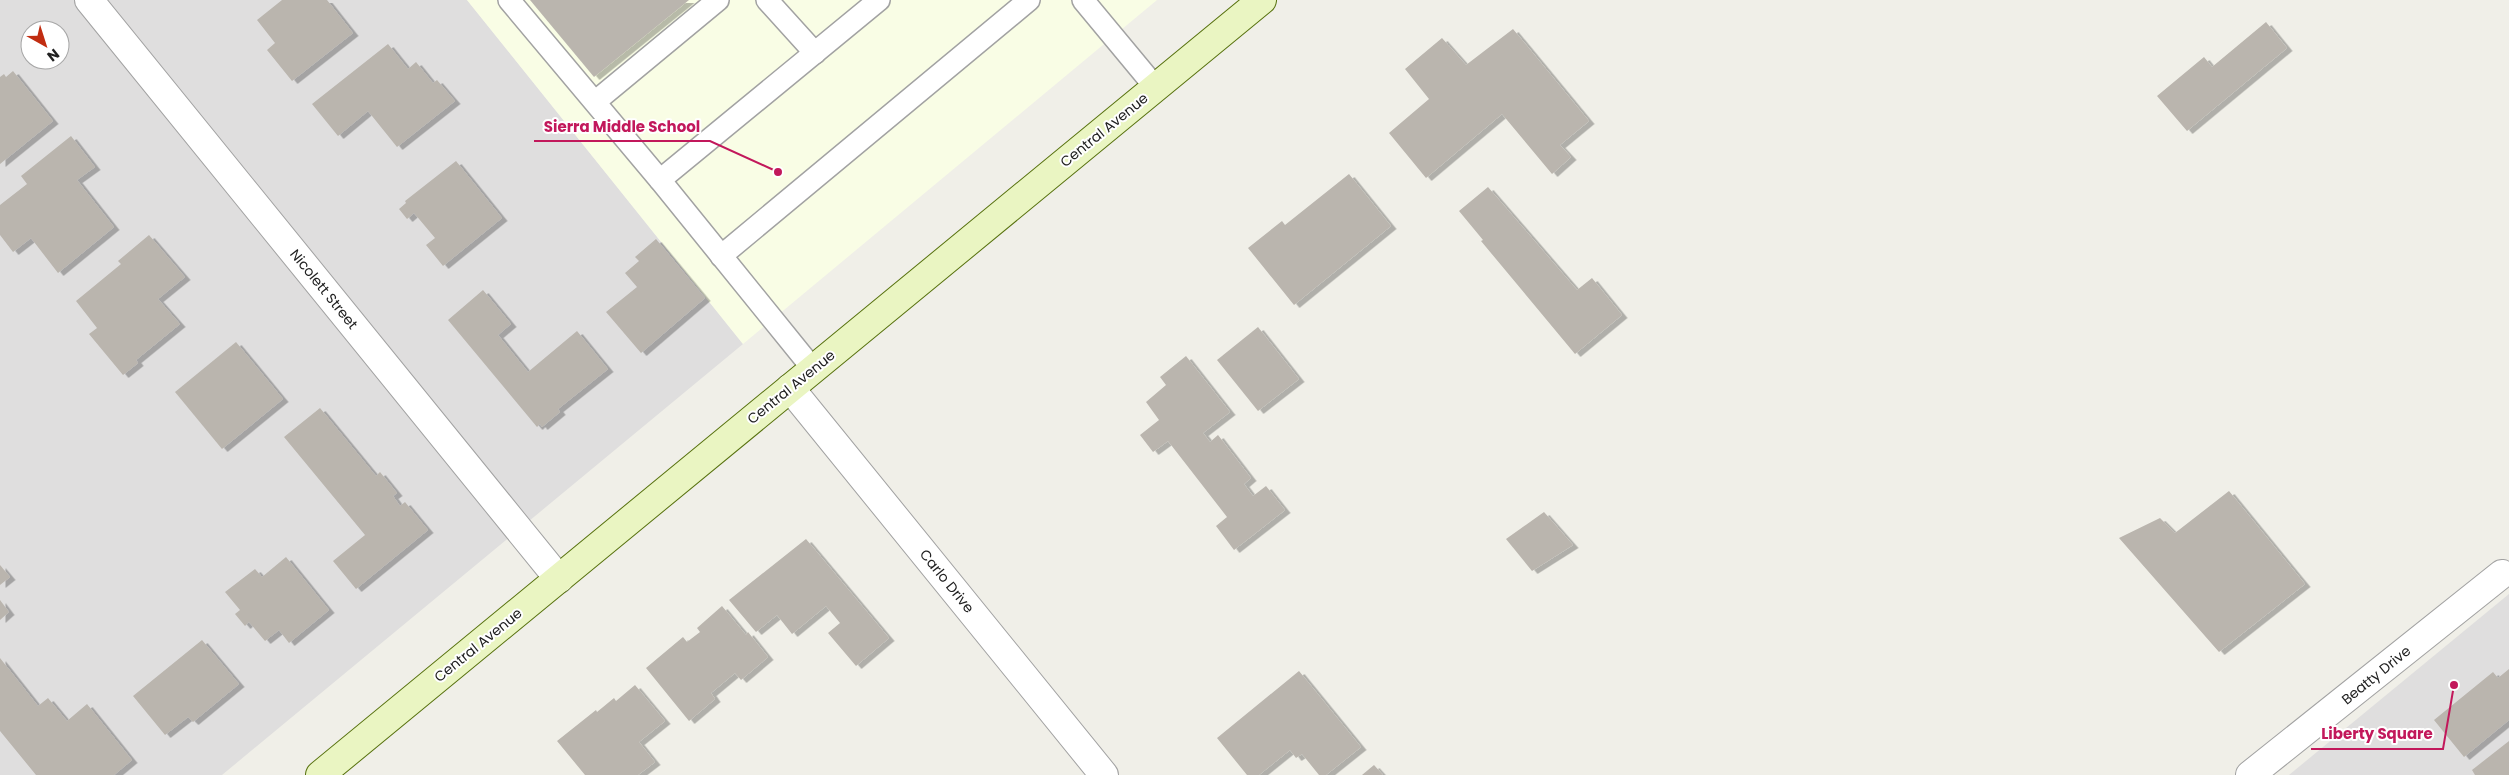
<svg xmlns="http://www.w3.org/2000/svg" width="2509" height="775" viewBox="0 0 2509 775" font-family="Poppins,sans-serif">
<defs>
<filter id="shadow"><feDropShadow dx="5.5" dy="3" stdDeviation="0" flood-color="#0004"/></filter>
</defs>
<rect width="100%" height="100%" fill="#f0efe8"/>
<g fill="#dfdede" fill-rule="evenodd">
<path d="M0 0H467L743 344 222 775H0ZM30 30H60V60H30Z"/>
<path d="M2509 594V775H2289Z"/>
</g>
<path fill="#f9fde5" d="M467 0H1157L743 344Z"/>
<g fill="#bab5ae" filter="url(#shadow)">
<path d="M282 0H327L353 33 292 81 267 50 275 43 257 20Z"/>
<path d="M530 0H689L594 77Z"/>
<path d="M2266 22 2287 48 2187 131 2157 96 2204 57 2212 67Z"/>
<path d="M1513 29 1589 121 1560 145 1571 157 1552 174 1502 114 1426 178 1389 133 1429 99 1405 69 1442 38 1466 65Z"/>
<path d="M388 44 408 69 416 62 433 83 437 80 455 101 397 147 368 111 338 136 312 104Z"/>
<path d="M13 71 53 121 0 164V77L4 74 6 77Z"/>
<path d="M71 136 95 167 77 180 114 227 58 273 31 238 13 252 0 235V205L27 184 21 176Z"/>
<path d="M456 161 502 218 443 266 426 245 435 238 414 213 407 219 399 209 406 203 405 201Z"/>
<path d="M1349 174 1391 226 1294 305 1248 248 1282 221 1285 225Z"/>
<path d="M1488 187 1577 290 1592 278 1622 315 1575 354 1481 241 1483 240 1459 211Z"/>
<path d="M149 235 185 277 158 299 180 324 136 360 138 363 123 375 89 334 97 328 76 301 121 264 118 261Z"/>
<path d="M656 239 705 298 641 353 606 312 637 287 625 273 639 261 635 257Z"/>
<path d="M483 290 511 324 498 335 528 372 577 331 608 369 558 409 560 412 542 427 540 424 537 427 448 320Z"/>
<path d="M1258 327 1299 379 1258 411 1217 360Z"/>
<path d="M236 342 283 399 222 449 175 392Z"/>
<path d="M1186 356 1230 412 1203 433 1210 442 1218 435 1251 478 1244 484 1253 496 1266 486 1285 510 1234 550 1216 526 1227 517 1168 441 1153 452 1140 435 1159 420 1146 402 1166 385 1160 377Z"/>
<path d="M320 408 376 476 380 472 397 493 393 496 400 506 405 502 428 530 356 589 333 561 365 535 284 437Z"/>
<path d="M2229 491 2305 584 2219 652 2119 538 2160 518 2175 533Z"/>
<path d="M1544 512 1573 545 1532 571 1506 539Z"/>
<path d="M806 539 889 638 856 666 828 633 840 623 826 606 792 634 777 615 756 632 729 600Z"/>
<path d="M286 557 329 610 289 643 279 630 265 641 249 622 245 626 235 614 240 610 225 592 255 569 262 577Z"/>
<path d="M0 565 10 577 0 585Z"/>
<path d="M0 600 9 612 0 620Z"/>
<path d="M722 606 746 635 748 632 768 657 741 680 735 673 711 693 715 699 689 721 646 668 683 637 687 642 700 632 697 628Z"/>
<path d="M202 640 239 684 193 722 188 717 165 735 133 696Z"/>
<path d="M0 658 38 706 48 698 67 721 87 704 132 760 114 775H36L0 731Z"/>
<path d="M2509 669V720L2464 757 2434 720 2493 672 2498 678Z"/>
<path d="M1299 671 1361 747 1326 775H1319L1302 754 1296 758 1290 750 1259 775H1247L1217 738Z"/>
<path d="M635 685 665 721 639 742 655 762 638 775H585L557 741 596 710 597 712 614 698 616 701Z"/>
<path d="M2509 741V775H2475L2472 770Z"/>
<path d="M1374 765 1383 775H1362Z"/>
</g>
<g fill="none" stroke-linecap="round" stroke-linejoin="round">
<defs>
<g id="service">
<path d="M509 0 660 180"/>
<path d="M767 0 815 53"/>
<path d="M1083 0 1156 88"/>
<path d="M596 101 718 0"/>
<path d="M721 256 1029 0"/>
<path d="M813 369 660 180 879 0"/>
</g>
<g id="minor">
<path d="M89 0 559 579"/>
<path d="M790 388 1104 775"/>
<path d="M2250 775 2502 574"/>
</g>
<path id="secondary" d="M320 775 1262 0"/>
</defs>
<use href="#service" stroke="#a2a2a2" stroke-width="24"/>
<use href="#minor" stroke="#a2a2a2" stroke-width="30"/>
<use href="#secondary" stroke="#57710e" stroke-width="30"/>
<use href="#service" stroke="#fff" stroke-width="21"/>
<use href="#minor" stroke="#fff" stroke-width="28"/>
<use href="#secondary" stroke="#eaf5c2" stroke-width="28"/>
</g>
<g text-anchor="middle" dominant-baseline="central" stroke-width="4" stroke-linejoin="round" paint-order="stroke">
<g font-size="14" fill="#212121" stroke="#fff">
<text transform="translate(1104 130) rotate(-39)">Central Avenue</text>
<text transform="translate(324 289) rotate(51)">Nicolett Street</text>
<text transform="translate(791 387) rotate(-39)">Central Avenue</text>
<text transform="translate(947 581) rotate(51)">Carlo Drive</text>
<text transform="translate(478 645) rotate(-39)">Central Avenue</text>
<text transform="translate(2376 675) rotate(-39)">Beatty Drive</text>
</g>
</g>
<path fill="none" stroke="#c2185b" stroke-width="2" d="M778 172L710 141H534M2454 685L2443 749H2311"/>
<g fill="#c2185b" stroke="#fff" stroke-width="2">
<circle cx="778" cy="172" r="5"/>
<circle cx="2454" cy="685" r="5"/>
</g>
<g font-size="15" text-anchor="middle" font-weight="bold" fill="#c2185b" stroke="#fff" stroke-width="4" stroke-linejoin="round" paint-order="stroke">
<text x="622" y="132">Sierra Middle School</text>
<text x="2377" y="739">Liberty Square</text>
</g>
<g transform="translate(45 45) rotate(141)"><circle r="24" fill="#ffffff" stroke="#a6a6a6"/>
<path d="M0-4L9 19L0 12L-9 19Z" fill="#c12d11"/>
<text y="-8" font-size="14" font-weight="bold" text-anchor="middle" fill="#212121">N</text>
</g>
</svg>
